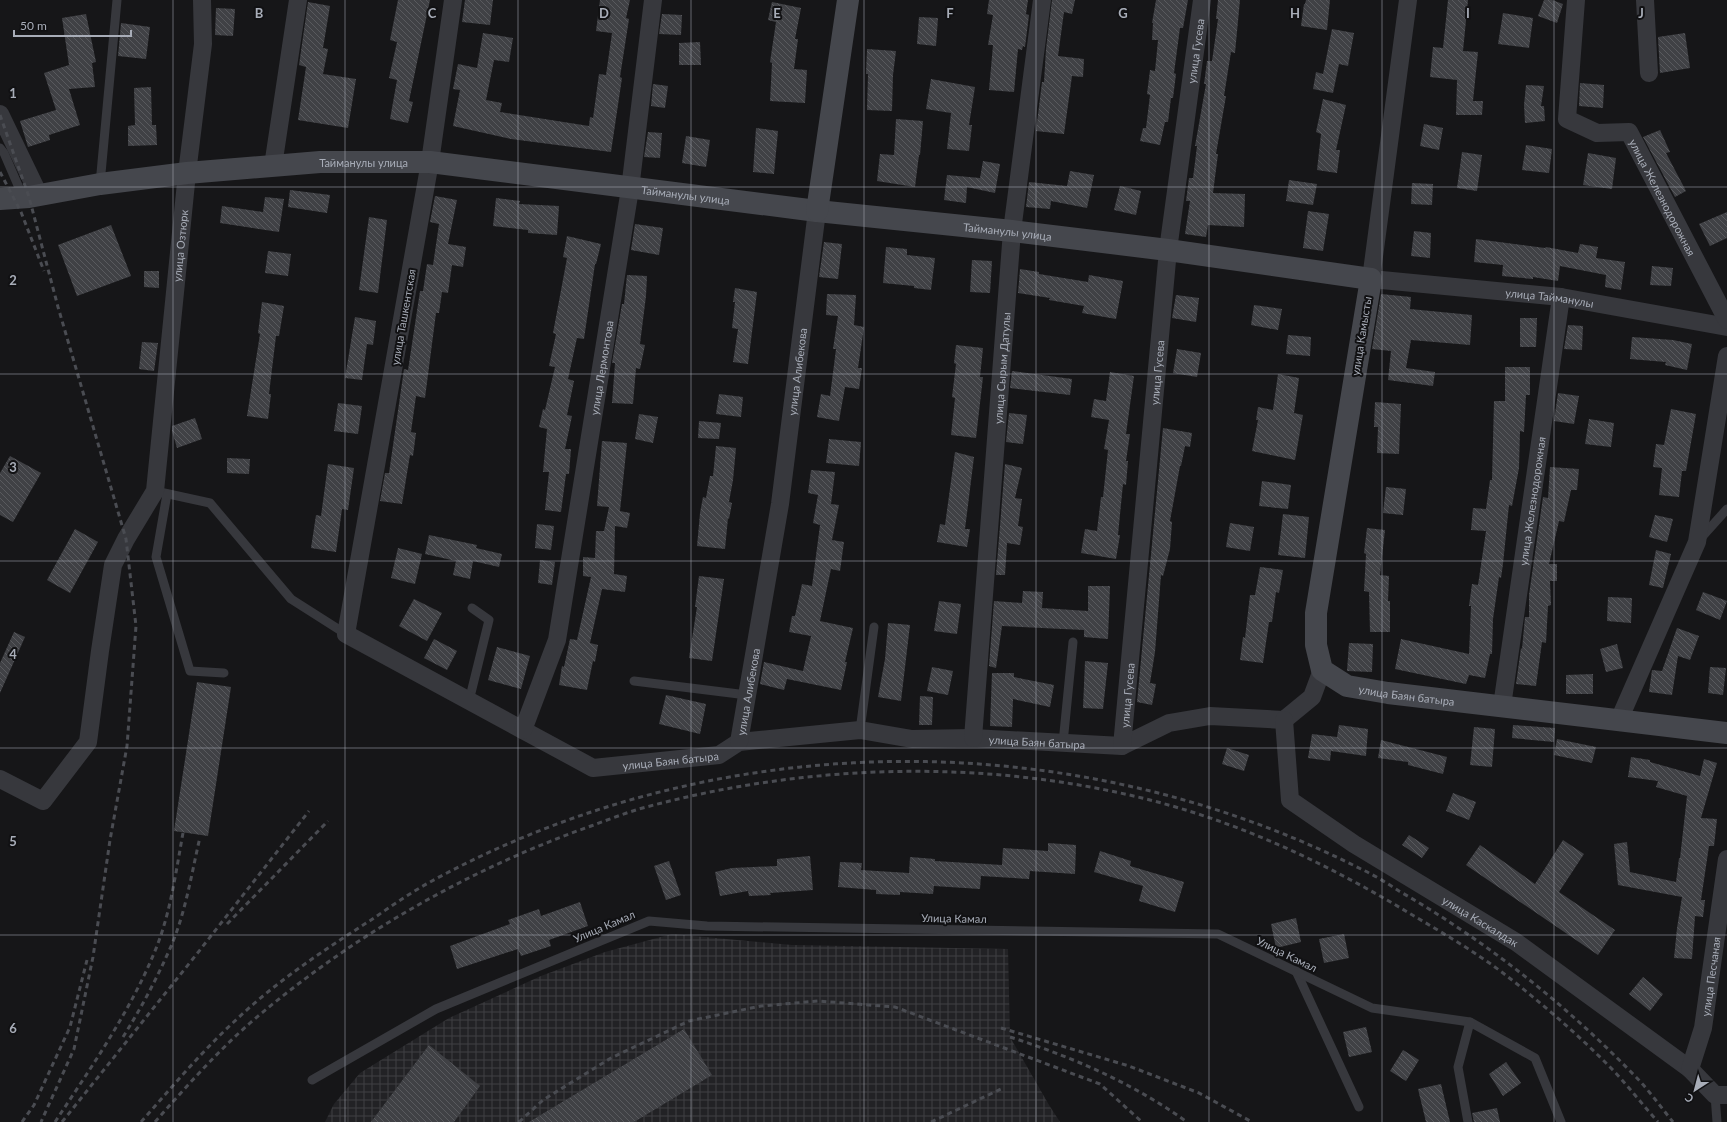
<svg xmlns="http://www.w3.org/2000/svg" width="1727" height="1122" viewBox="0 0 1727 1122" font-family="Lato,sans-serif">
<defs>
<pattern id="industrial-grid" width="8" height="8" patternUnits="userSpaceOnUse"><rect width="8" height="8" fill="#222225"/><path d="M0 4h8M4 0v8" fill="none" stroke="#3f3f43"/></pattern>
<pattern id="building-back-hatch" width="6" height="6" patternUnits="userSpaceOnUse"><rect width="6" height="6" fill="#404145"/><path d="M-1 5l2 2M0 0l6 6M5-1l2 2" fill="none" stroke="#595a5e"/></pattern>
</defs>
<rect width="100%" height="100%" fill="#161618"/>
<path fill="url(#industrial-grid)" d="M672 934 792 945 1008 949 1010 1037 1049 1105 1060 1122H325L334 1104 360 1073 449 1018 541 976 605 952Z"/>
<g fill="url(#building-back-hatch)">
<path d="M398 0H430L409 101 413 102 408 123 390 119 397 80 389 78 397 42 390 40Z"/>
<path d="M465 0H493L490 25 462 22Z"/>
<path d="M600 0H630L626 18 629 19 620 77 622 78 611 152 511 139 453 126 460 90 453 89 458 64 477 68 483 33 513 38 509 62 494 60 486 100 502 103 500 112 589 126 590 117 593 118 599 74 606 75 612 33 596 31Z"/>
<path d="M989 0H1028L1026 14 1029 15 1025 47 1023 46 1022 50 1018 49 1014 92 989 90 993 45H988L993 15 987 14Z"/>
<path d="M1052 0H1075L1072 14 1064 12 1058 56 1084 59 1083 77 1072 76 1064 134 1036 131 1042 82H1044L1046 49Z"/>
<path d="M1156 0H1188L1183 28H1180L1174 73 1176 74 1173 98H1171L1168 122H1165L1160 145 1140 141 1143 128H1146L1150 95 1147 94 1150 70 1155 71 1158 40H1152L1153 23H1152Z"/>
<path d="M1218 0H1240L1235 53 1231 52 1224 96H1226L1216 154H1218L1213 193 1245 194 1244 227 1208 225 1206 237 1185 234 1190 201H1186L1189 178H1193L1197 146H1195L1206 84H1204L1207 61H1212L1218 19H1216Z"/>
<path d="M1306 0H1330L1327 30 1301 26 1304 4H1305Z"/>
<path d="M1448 0H1468L1463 51 1478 52 1473 101H1483L1482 115H1456L1457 80 1430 77 1433 47 1443 48Z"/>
<path d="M1544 0H1552L1563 4 1557 23 1538 16Z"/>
<path d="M308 2 330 6 323 48 328 49 323 74 356 79 348 128 298 120 306 67 299 65Z"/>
<path d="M772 2 801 8 795 39H798L794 69 807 70 805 103 770 101 772 63 770 62 776 22 768 20Z"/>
<path d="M216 8 235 9 233 36 215 35Z"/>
<path d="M1503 13 1533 18 1529 48 1498 44Z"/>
<path d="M86 14 96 62 92 63 95 87 69 89 80 125 49 135 50 140 28 147 20 121 56 110 44 73 69 65 62 18Z"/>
<path d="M662 14 682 15 681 35 659 34Z"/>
<path d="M919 17 938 18 936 46 917 44Z"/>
<path d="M121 23 150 27 146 59 118 56Z"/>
<path d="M1332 29 1354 33 1348 66 1339 64 1333 93 1313 89 1316 72 1323 74Z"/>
<path d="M1685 33 1690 68 1660 73 1658 37Z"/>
<path d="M700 42 701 65H679V43Z"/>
<path d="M867 49 896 51 893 75 892 111 867 110 868 74H866Z"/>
<path d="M931 79 975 87 969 125H972L969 151 947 149 951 113 926 109Z"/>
<path d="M1580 83 1604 85 1603 108 1579 106Z"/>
<path d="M653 84 668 86 665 108 651 106Z"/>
<path d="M1526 85 1544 86 1541 106H1544L1545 121 1525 123 1524 105Z"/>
<path d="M151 87 152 125H156L157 145 128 146V126L135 125 134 88Z"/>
<path d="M1323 99 1346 105 1336 150H1340L1337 173 1317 170 1321 134 1316 132Z"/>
<path d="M896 119 923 121 920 155H919L915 187 877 181 880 154 894 155Z"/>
<path d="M1424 124 1443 128 1439 150 1420 146Z"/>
<path d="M756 128 778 131 774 174 753 172Z"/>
<path d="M1660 130 1670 152 1666 153 1686 191 1675 197 1643 137Z"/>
<path d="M648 132 662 133 660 158 644 157Z"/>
<path d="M686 136 710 140 706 167 682 163Z"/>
<path d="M1526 145 1552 149 1549 173 1522 170Z"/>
<path d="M1462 152 1482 155 1477 191 1457 188Z"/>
<path d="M1588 153 1616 158 1612 189 1583 185Z"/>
<path d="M983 161 1000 164 995 193 967 187 966 203 944 200 947 175 980 178Z"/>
<path d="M1070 171 1094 175 1087 208 1051 201 1050 209 1026 207 1029 182 1067 186Z"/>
<path d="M1289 180 1317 184 1313 205 1286 201Z"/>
<path d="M1412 183 1433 184 1432 205 1411 204Z"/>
<path d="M1120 186 1141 191 1136 215 1114 210Z"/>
<path d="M290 190 330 195 327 213 288 207Z"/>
<path d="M435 196 457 200 448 244 466 247 463 267 452 265 448 293 442 292 439 313H436L425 398 416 396 411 432 416 433 413 456 410 455 402 504 380 501 385 473H389L404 369 408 370 420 291H423L427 264 433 265 439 224 430 222Z"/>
<path d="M265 197 284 199 279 232 220 223 222 206 263 212Z"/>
<path d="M496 198 520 201 519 204 559 206 557 235 528 233V230L493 226Z"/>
<path d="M1308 211 1329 214 1323 251 1303 248Z"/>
<path d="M1727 212V238L1710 246 1699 224Z"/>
<path d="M369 217 387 220 378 293 359 290Z"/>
<path d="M635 224 663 228 659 255 631 250Z"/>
<path d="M111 225 131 276 77 296 58 245Z"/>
<path d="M1414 231 1431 233 1430 258 1411 256Z"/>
<path d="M567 236 601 244 596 264H595L584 339 577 338 568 379 574 381 567 415 572 416 565 449H571L569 474H566L561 512 545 510 549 472H543L547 429 539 427 543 409 545 410 555 367 549 366 556 334 553 333 567 258 563 257Z"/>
<path d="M1476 239 1545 248 1546 247 1578 253 1580 244 1598 247 1596 258 1625 262 1621 290 1605 287 1606 275 1560 266 1558 281 1533 277V279L1502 276 1503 265 1474 262Z"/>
<path d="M824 242 842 244 838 279 819 277Z"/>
<path d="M886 247 907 249V255L935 258 931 290 914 288V286L883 283Z"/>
<path d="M268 251 291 254 288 276 265 273Z"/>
<path d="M972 260 992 261 990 293 970 292Z"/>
<path d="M1652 266 1673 268 1671 286 1650 285Z"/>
<path d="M1020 269 1039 272V274L1088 282 1089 275 1123 281 1116 319 1082 313 1084 306 1049 300 1050 298 1018 293Z"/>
<path d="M144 271H159V288L144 287Z"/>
<path d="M627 275 647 276 646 296 640 344 645 345 640 369 636 368 633 404 612 403 615 363H612L622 304H624Z"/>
<path d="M735 288 757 292 748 364 733 362 738 329 732 328 735 302H733Z"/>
<path d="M827 294 856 295 854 325 864 327 858 368H862L859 389 845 387 839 421 817 417 821 394 830 396 836 349H833L838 316 826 315Z"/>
<path d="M1381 294 1411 297 1410 309 1472 315 1470 345 1411 340 1406 368 1435 372 1433 386 1388 380 1391 351 1372 349Z"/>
<path d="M1176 295 1199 298 1196 322 1172 318Z"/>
<path d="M262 302 284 306 279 336H276L269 394H271L268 419 247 416 260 334 258 333Z"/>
<path d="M1254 305 1282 309 1278 330 1251 325Z"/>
<path d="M355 317 376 321 373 345 367 344 362 380 345 378Z"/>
<path d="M1520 318H1537L1536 347H1520Z"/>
<path d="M1568 325 1583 326 1582 350 1564 349Z"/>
<path d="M1288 335 1311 337 1310 356 1286 354Z"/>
<path d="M1632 337 1673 340 1692 344 1687 370 1665 365 1666 362 1630 359Z"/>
<path d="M142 342 158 343 154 371 139 369Z"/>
<path d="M956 345 983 348 980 377H983L976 438 951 435 955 398 952 397 956 364 954 363Z"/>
<path d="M1177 349 1201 353 1197 377 1173 373Z"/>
<path d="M1505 367H1530V395H1526L1524 432 1520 431 1519 468 1512 506 1509 505 1503 564 1501 578 1499 577 1493 619 1492 654H1490L1485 678 1469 675 1466 684 1395 669 1401 639 1469 654 1471 606H1469L1472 584 1478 585 1486 531 1471 530 1473 508 1486 509 1490 480H1492L1494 401H1505Z"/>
<path d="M1012 371 1072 379 1070 395 1010 388Z"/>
<path d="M1110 372 1134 376 1126 434H1130L1126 461H1128L1126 485 1123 484 1118 535H1120L1116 559 1081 553 1085 529 1097 531 1101 497H1103L1108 450 1104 449 1109 420 1091 417 1094 399 1106 401Z"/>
<path d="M1278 374 1299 378 1294 413 1303 415 1295 460 1252 451 1258 420H1256L1258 407 1273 410Z"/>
<path d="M1558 393 1579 396 1574 424 1554 421Z"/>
<path d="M719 394 743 397 741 417 716 414Z"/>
<path d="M1375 402 1401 404 1399 454 1377 453 1378 427H1374Z"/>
<path d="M338 403 362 406 358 434 334 431Z"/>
<path d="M1671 409 1696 414 1686 471H1682L1679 497 1659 495 1662 468 1653 467 1656 444 1664 445Z"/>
<path d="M1009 413 1027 415 1023 444 1006 442Z"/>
<path d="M639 414 658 417 653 443 635 439Z"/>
<path d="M195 418 202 439 177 448 172 431V426Z"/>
<path d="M1589 419 1614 423 1611 447 1585 444Z"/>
<path d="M699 421 721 423 719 439 698 438Z"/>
<path d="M1163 428 1192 433 1190 447 1185 446 1181 466H1180L1170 521 1172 522 1170 549 1163 576 1161 575 1155 652 1150 683 1156 684 1152 705 1137 702Z"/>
<path d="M829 439 861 442 859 466 826 463Z"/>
<path d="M602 441 627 443 620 511 630 513 627 528 615 526 614 574 627 576 625 592 602 589 590 643 598 645 595 662 593 661 587 690 559 685 562 666 564 667 570 639 577 640 591 577 583 576V557L595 558 596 531H604L609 507 597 506Z"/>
<path d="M716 446 736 448 733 480 729 502 732 503 729 519 728 518 725 549 697 546 700 513 703 497 706 498 710 476H713Z"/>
<path d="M955 452 974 457 965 529H970L967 547 937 542 940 524 945 525Z"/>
<path d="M10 456 41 473 13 522 0 515V473Z"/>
<path d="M227 458 250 459 249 474 227 473Z"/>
<path d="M328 464 354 468 348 510 342 509 336 552 311 548 316 515 321 516Z"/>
<path d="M1005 464 1022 468 1015 498 1022 499 1018 526 1023 527 1020 545 1007 543 1005 575H996Z"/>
<path d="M1550 467 1579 469 1577 490H1571L1564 522 1559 521 1549 564H1557V581H1550L1551 605 1548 606 1546 643 1542 642 1536 686 1516 684 1521 648 1522 649 1525 617H1529V595L1543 497 1548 498Z"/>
<path d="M811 470 835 472 831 504 839 505 832 540 844 542 840 571 831 569 820 621 853 628 845 662H847L841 690 787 679 784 690 760 684 764 662 803 671 811 636 789 632 792 616H795L802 584 812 586 820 525 813 523 818 495 808 493Z"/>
<path d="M1262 481 1291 485 1288 509 1259 506Z"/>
<path d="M1386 487 1406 489 1403 515 1383 513Z"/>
<path d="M1283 514 1309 517 1305 558 1278 555Z"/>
<path d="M1655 515 1673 519 1667 542 1649 537Z"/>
<path d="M1230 523 1254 527 1250 551 1226 547Z"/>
<path d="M537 524 554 526 551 550 535 548Z"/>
<path d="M1367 528 1385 530 1380 575 1389 576 1388 601H1390V632H1370L1369 592 1364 591 1366 554 1364 553Z"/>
<path d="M75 529 98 542 70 593 47 580Z"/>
<path d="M429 535 477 545 476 548 502 554 499 567 473 561 470 579 453 575 456 561 425 554Z"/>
<path d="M398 548 422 554 415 584 391 578Z"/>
<path d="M1656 550 1671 554 1663 588 1649 585Z"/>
<path d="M540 560 555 562 552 585 538 583Z"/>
<path d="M1260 567 1283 570 1279 593 1276 592 1272 622H1269L1263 663 1240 660 1243 637 1245 638 1250 595H1255Z"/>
<path d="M699 576 724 579 712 661 689 658 697 607H695Z"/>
<path d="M1088 586H1110L1108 639 1084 637V630L1002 626 996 668 989 666 994 601 1022 603 1023 591 1043 592 1042 608 1088 611Z"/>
<path d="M1703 592 1727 601 1720 620 1696 610Z"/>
<path d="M1608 597 1632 598 1631 623 1607 621Z"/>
<path d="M414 599 442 613 427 641 399 626Z"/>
<path d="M939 601 961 604 957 634 934 631Z"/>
<path d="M888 623 910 625 901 701 878 697 885 659Z"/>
<path d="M1677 628 1699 636 1690 660 1678 656 1672 695 1649 692 1652 670 1662 671Z"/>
<path d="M14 632 25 637 0 693V663Z"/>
<path d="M434 639 457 651 447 670 424 658Z"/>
<path d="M1349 643 1373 644 1372 672 1347 671Z"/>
<path d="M1617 644 1623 668 1606 672 1600 649Z"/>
<path d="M497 647 530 656 521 689 488 680Z"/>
<path d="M1085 661 1108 663 1103 709 1083 708Z"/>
<path d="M932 667 953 671 948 695 927 691Z"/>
<path d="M1710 667 1726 668 1723 695 1708 693Z"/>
<path d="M992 673H1014V677L1054 685 1050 707 1013 699 1012 727 990 726Z"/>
<path d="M1593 674V694H1566V675Z"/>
<path d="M197 682 231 687 208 836 174 831Z"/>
<path d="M666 695 706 704 700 734 659 724Z"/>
<path d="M920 696 933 697 932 725H919Z"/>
<path d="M1339 725 1368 729 1366 756 1331 751 1330 761 1308 758 1312 734 1337 737Z"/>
<path d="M1513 725 1555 728 1554 742 1512 738Z"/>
<path d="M1474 727 1495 729 1492 767 1470 765Z"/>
<path d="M1557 739 1596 747 1592 763 1554 755Z"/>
<path d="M1381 740 1447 757 1443 774 1408 765V762L1378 758Z"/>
<path d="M1227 748 1249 755 1244 771 1222 764Z"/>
<path d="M1631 757 1650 760V762L1700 776 1704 759 1717 763 1701 818 1717 819 1714 846H1709L1701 900H1705L1703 917 1695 916 1692 959 1674 958 1677 928 1682 897 1618 885 1614 844 1627 842 1630 872 1676 882 1679 858H1680L1687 796 1656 787 1658 781 1628 777Z"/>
<path d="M1453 793 1476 802 1469 820 1446 811Z"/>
<path d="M1409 835 1429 848 1422 858 1402 845Z"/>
<path d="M1563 840 1584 854 1559 892 1615 930 1598 955 1466 865 1480 845 1535 884Z"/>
<path d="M1048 843 1076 845 1075 874 1030 871 1029 879 981 876 980 889 934 886 933 894 900 892V895L876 894V890L838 887 840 862 862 863 861 870 909 873 910 857 935 859V861L1002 865 1003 848 1048 851Z"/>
<path d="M1100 851 1131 861 1130 866 1184 882 1175 912 1139 901 1143 886 1094 872Z"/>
<path d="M810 856 813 890 770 893 771 895 749 896 748 891 720 896 715 872 732 868 777 866V859Z"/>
<path d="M669 861 681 895 666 900 654 866Z"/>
<path d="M580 902 588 926 549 940 551 946 521 956 518 949 457 969 450 946 510 924 508 920 539 909 541 916Z"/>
<path d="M1296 918 1301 942 1276 948 1271 924Z"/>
<path d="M1344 934 1349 958 1324 963 1319 939Z"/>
<path d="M1643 977 1663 994 1650 1011 1629 994Z"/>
<path d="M1366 1027 1372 1052 1349 1057 1343 1032Z"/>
<path d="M684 1029 712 1075 634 1122H529Z"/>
<path d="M429 1045 480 1086 454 1122H371Z"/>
<path d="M1403 1050 1419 1060 1406 1081 1390 1071Z"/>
<path d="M1506 1062 1521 1083 1503 1096 1489 1074Z"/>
<path d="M1441 1084 1450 1122H1426L1418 1089Z"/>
<path d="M1497 1108 1500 1122H1474L1472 1113Z"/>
</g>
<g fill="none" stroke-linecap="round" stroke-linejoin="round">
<g stroke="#37383d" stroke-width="9">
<path d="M0 148 4 153 23 197"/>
<path d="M100 184 117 0"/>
<path d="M155 491 210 503 291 599 346 634"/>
<path d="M167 494 156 557 190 671 224 673"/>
<path d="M1701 538 1727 509"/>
<path d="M634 681 747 695"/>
<path d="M469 701 489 620 472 608"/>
<path d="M860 730 874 627"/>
<path d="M1063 743 1073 642"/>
<path d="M1296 971 1359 1107"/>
<path d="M312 1080 436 1009 649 921 707 926 1218 934 1372 1008 1470 1022 1535 1058 1561 1122"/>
<path d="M1715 1095 1717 1122"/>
<path d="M1468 1122 1458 1067 1470 1022"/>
</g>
<g stroke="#37383d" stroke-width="18">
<path id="s1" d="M453 0 430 162 346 634 593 768 719 755 739 742 860 730 912 739 973 738 1122 746 1169 723 1210 716 1284 720 1312 697 1322 670"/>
<path id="s2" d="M1408 0 1371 279 1561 297 1727 327"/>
<path id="s3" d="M1576 0 1567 119 1597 133 1629 132 1727 320"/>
<path d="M1645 0 1649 73"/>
<path d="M0 114 39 195"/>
<path d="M273 166 298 0"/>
<path id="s4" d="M1502 706 1561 297"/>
<path id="s5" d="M1284 720 1290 800 1354 844 1516 942 1690 1069 1715 1095H1727"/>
<path d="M1619 720 1697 542 1727 356"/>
<path id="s6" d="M523 730 557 640 630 189 653 0"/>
<path id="s7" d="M973 738 1012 231 1042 0"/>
<path id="s8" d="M739 742 780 504 817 211"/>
<path id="s9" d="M1122 746 1168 250 1202 0"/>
<path id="s10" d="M0 779 43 801 88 742 100 651 113 565 126 539 155 491 187 173 203 44 202 0"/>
<path id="s11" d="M1690 1069 1703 1028 1727 859"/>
</g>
<g stroke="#45474d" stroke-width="22">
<path id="s12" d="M0 199 29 197 100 184 187 173 320 162H430L817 211 1012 231 1168 250 1371 279 1316 613V645L1322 670 1347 686 1388 693 1727 733"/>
<path d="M817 211 848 0"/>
</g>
<g stroke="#4a4c52" stroke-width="3" stroke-dasharray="5 4" stroke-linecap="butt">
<path d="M0 115 29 197 58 307 126 539 136 626 127 746 110 840 93 957 74 1049 41 1122"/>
<path d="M0 172 21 212 44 271"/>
<path d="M227 924 328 821"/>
<path d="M1001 1028 1129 1066 1199 1093 1252 1122"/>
<path d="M123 1037C140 1010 155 982 168 953 185 917 191 876 200 837"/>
<path d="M1010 1037C1072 1057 1133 1083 1187 1122"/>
<path d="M22 1122 34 1105 70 1027 87 960"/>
<path d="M55 1122C92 1066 132 1009 157 946 171 910 176 871 183 833"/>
<path d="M62 1122 196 955 309 811"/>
<path d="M141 1122C172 1087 202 1051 237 1019 277 981 324 950 371 920 390 907 410 893 430 882 717 725 1070 722 1361 869 1374 875 1387 883 1399 891 1486 941 1564 1003 1634 1075 1648 1089 1660 1106 1673 1122"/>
<path d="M155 1122C185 1088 216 1053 250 1023 350 937 467 870 591 826 607 820 623 814 639 809 802 764 978 758 1142 798 1237 821 1326 863 1409 913 1441 932 1474 951 1503 973 1539 1001 1575 1032 1607 1064 1625 1082 1641 1103 1658 1122"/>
<path d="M519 1122 543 1100 611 1058 689 1021 761 1006 818 1001 895 1007 1100 1084 1142 1122"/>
<path d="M931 1122 1001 1089"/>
</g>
</g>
<path fill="none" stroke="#a8adb8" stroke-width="1" stroke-opacity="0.55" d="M173 0V1122M345 0V1122M518 0V1122M691 0V1122M864 0V1122M1036 0V1122M1209 0V1122M1382 0V1122M1554 0V1122M0 187H1727M0 374H1727M0 561H1727M0 748H1727M0 935H1727"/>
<g text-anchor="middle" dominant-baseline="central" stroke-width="4" stroke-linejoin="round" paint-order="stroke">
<g font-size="11" fill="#a8adb8" stroke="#111113">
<text stroke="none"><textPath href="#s9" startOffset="699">улица Гусева</textPath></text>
<text stroke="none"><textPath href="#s12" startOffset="366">Тайманулы улица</textPath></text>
<text stroke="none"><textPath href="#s12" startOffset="690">Тайманулы улица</textPath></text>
<text stroke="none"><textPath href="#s3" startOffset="258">улица Железнодорожная</textPath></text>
<text stroke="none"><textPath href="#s12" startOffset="1014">Тайманулы улица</textPath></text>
<text stroke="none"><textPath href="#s10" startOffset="633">улица Озтюрк</textPath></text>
<text stroke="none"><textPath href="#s2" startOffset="461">улица Тайманулы</textPath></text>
<text transform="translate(403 317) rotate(-80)">улица Ташкентская</text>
<text transform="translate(1361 336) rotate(-81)">улица Камысты</text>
<text stroke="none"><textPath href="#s6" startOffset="372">улица Лермонтова</textPath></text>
<text stroke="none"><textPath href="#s7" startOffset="371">улица Сырым Датулы</textPath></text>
<text stroke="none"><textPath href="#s8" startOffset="375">улица Алибекова</textPath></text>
<text stroke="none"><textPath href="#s9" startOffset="375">улица Гусева</textPath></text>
<text stroke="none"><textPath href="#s4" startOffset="207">улица Железнодорожная</textPath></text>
<text stroke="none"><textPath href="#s8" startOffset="51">улица Алибекова</textPath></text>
<text stroke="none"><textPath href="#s12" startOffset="1867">улица Баян батыра</textPath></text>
<text stroke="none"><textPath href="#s9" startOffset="51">улица Гусева</textPath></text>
<text stroke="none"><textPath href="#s1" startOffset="1374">улица Баян батыра</textPath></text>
<text stroke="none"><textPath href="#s1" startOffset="1002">улица Баян батыра</textPath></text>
<text transform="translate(954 918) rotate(1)">Улица Камал</text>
<text stroke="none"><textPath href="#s5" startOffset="306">улица Каскалдак</textPath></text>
<text transform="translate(604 926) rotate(-23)">Улица Камал</text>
<text transform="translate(1287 954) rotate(26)">Улица Камал</text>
<text stroke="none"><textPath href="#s11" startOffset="95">улица Песчаная</textPath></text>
</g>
</g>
<g font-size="13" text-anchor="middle" font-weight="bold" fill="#a8adb8" stroke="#111113" stroke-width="4" stroke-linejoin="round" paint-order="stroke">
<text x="259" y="18">B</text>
<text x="432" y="18">C</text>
<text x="604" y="18">D</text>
<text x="777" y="18">E</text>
<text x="950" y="18">F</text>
<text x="1123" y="18">G</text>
<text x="1295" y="18">H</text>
<text x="1468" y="18">I</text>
<text x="1641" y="18">J</text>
<text x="13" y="98">1</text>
<text x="13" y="285">2</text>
<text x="13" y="472">3</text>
<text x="13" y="659">4</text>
<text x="13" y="846">5</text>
<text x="13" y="1033">6</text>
</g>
<g transform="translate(1695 1090) rotate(216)" stroke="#111113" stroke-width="3" paint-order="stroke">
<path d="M0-3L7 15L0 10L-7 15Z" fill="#a8adb8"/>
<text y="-6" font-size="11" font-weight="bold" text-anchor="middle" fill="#a8adb8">С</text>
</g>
<path d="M14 30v6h117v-6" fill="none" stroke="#a8adb8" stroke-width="2"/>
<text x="20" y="30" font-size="12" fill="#a8adb8" stroke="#111113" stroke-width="3" paint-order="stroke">50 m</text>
</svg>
